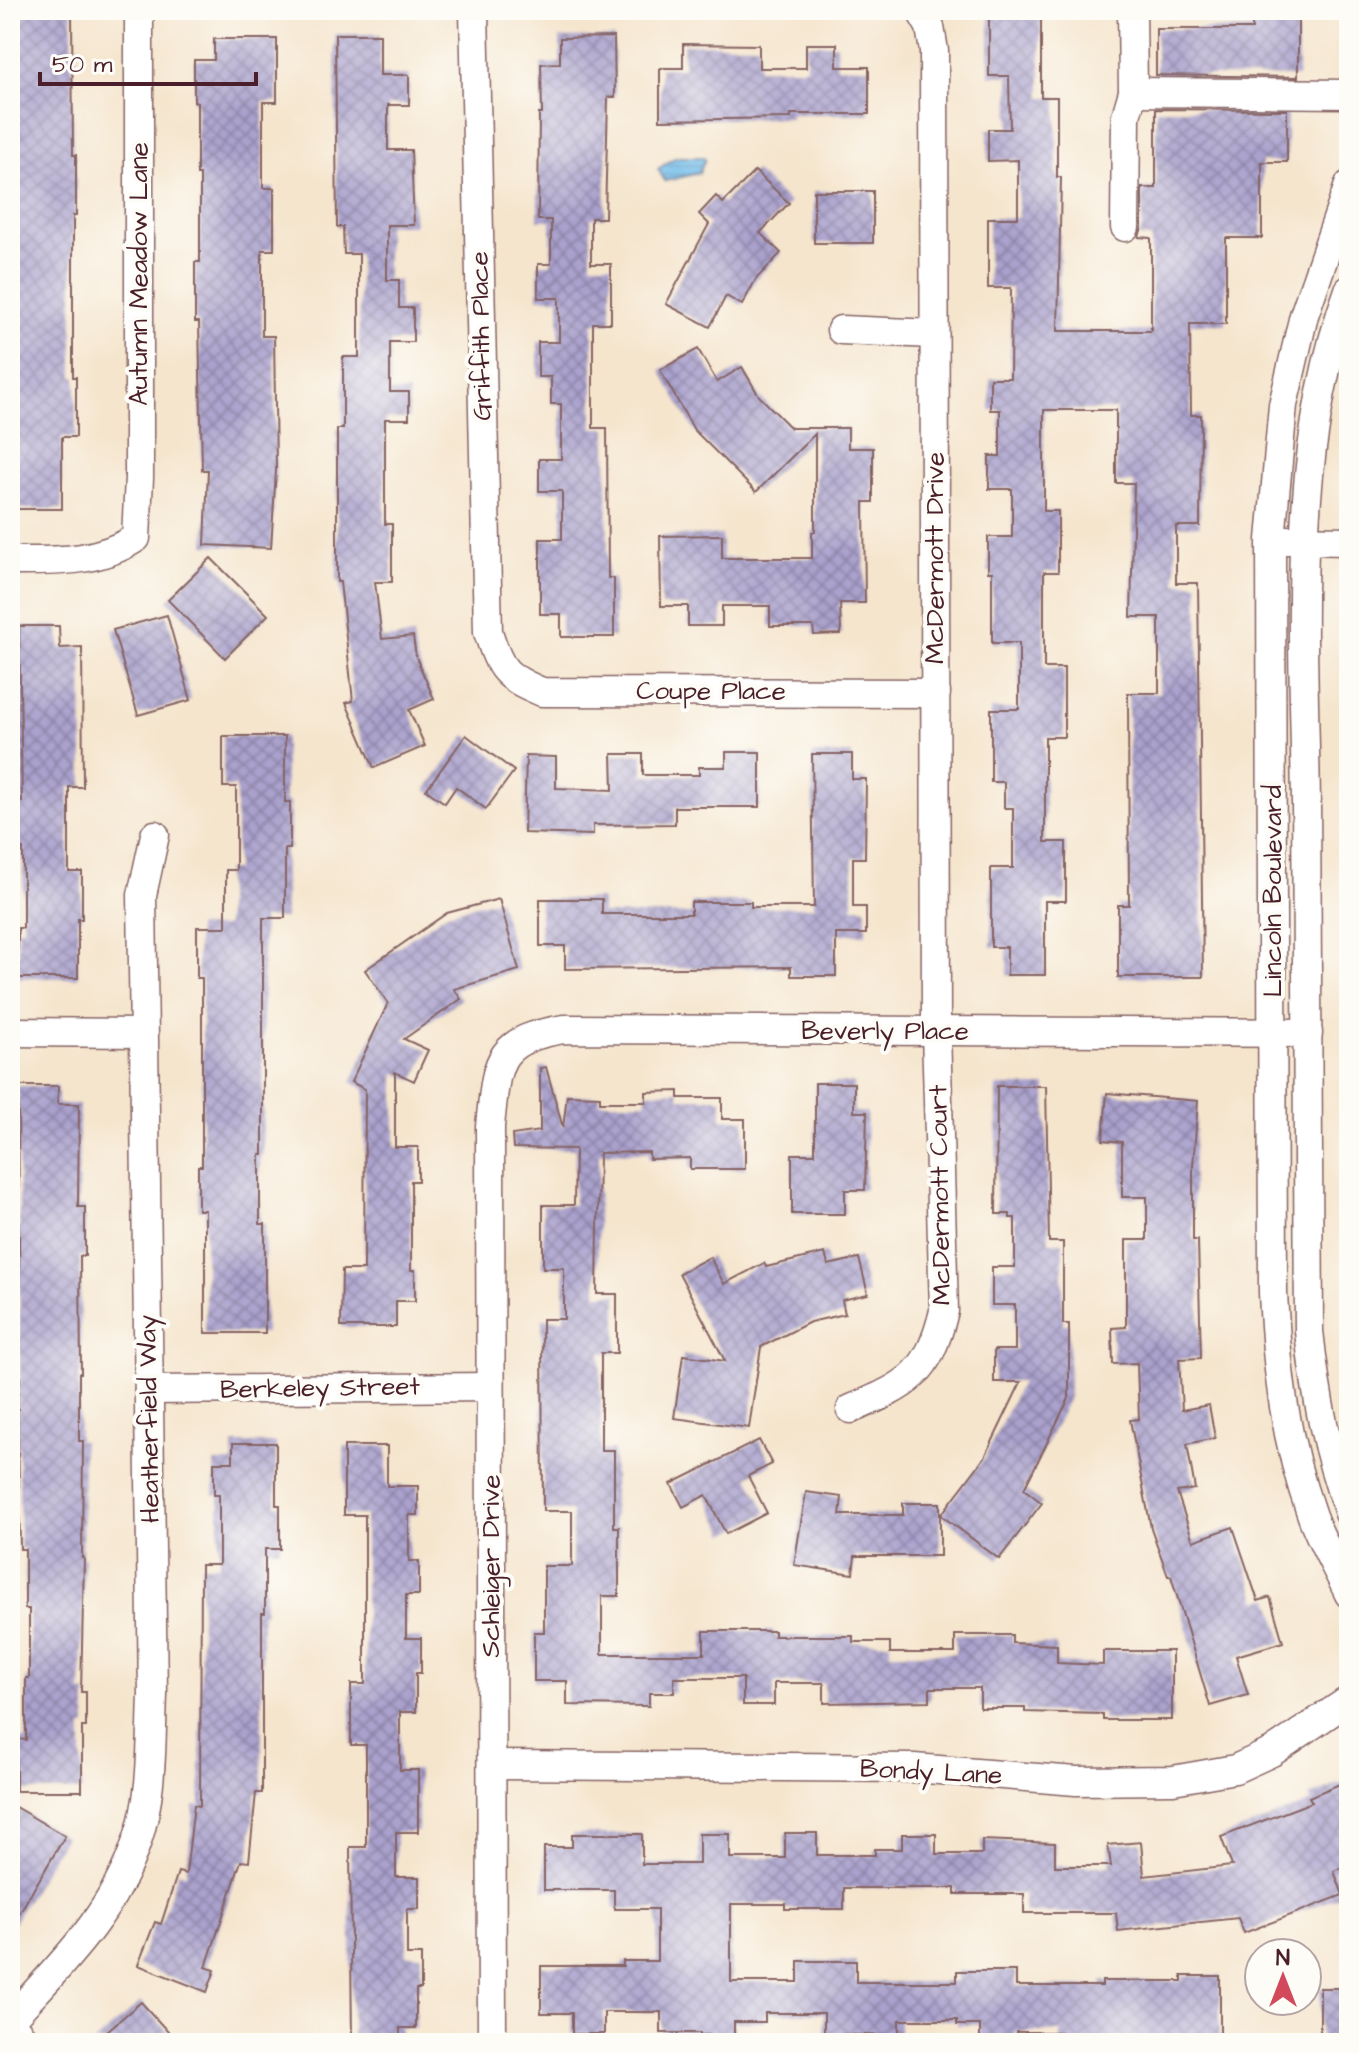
<svg xmlns="http://www.w3.org/2000/svg" width="1359" height="2053" viewBox="0 0 1359 2053" font-family="'Architects Daughter',sans-serif">
<defs>
<pattern id="water-rules" width="6" height="5" patternUnits="userSpaceOnUse" patternTransform="scale(2)"><rect width="6" height="5" fill="#70bbe9"/><path d="M0 2.5h6" fill="none" stroke="#62a0c8"/></pattern>
<pattern id="building-cross-hatch" width="8" height="8" patternUnits="userSpaceOnUse" patternTransform="scale(2)"><rect width="8" height="8" fill="#aaa2cd"/><path d="M0 0l8 8M0 8l8-8" fill="none" stroke="#8c83a7"/></pattern>
</defs>
<rect width="100%" height="100%" fill="#fdfcf7"/>
<filter id="ink" filterUnits="userSpaceOnUse"><feTurbulence type="fractalNoise" baseFrequency=".0125" numOctaves="2"/><feDisplacementMap in="SourceGraphic" scale="16" xChannelSelector="R" yChannelSelector="G"/><feConvolveMatrix kernelMatrix="1 2 1 2 8 2 1 2 1" color-interpolation-filters="sRGB"/></filter>
<filter id="wash" filterUnits="userSpaceOnUse"><feTurbulence type="fractalNoise" baseFrequency=".006" numOctaves="4" result="noise"/><feDisplacementMap in="SourceGraphic" scale="32" xChannelSelector="R" yChannelSelector="G"/><feGaussianBlur stdDeviation="1.8" result="paint"/><feColorMatrix in="noise" values="0 0 0 0 0 0 0 0 0 0 0 0 0 0 0 0 0 1.4 0 .05"/><feComposite in="paint" operator="in"/></filter>
<g filter="url(#wash)">
<rect width="100%" height="100%" fill="#f5e5cd"/>
<path fill="url(#water-rules)" stroke="#5d6d8a" stroke-width="2" d="M676 157H703L705 159 699 173 665 181 658 169Z"/>
<g id="blocks">
<g fill="url(#building-cross-hatch)">
<path d="M10 10H72L73 155H76V216H73V377H76V437H62V509H10Z"/>
<path d="M1252 10H1298V77L1156 75V29H1252Z"/>
<path d="M989 15H1041V97H1057V177H1061L1058 331H1151V238L1139 237 1142 227V188H1156V109L1287 110V162H1262V238H1226V324H1190L1191 415H1201L1200 526H1176V583H1198L1203 977H1118V905H1129L1128 693H1159V617H1131L1134 483H1116V410H1044V511H1058V572H1044V668H1064V737H1045V842H1066V901H1045V975H1007V947H991V868H1013V808H1004V782H991V709H1019V643H992V572H988V537H1012V489H989V456H1000V410H990V378H1010L1011 288H988V218H1018V160L988 161V129H1010L1009 76H989Z"/>
<path d="M335 34H380V75H409V105H388V150H411L414 225H387V280H399V308H413V342H390V392H409V419H385V524H392V582H375L382 639 413 636 416 657 434 699 409 710 425 746 374 768 346 703 353 701 340 582H337V429H343V357H359V254H344L343 227H337Z"/>
<path d="M614 37 615 97H608L605 218H591V264H611V323H593V428H607L608 578H614V637H561V614H540V539H562V491H539V459H561V404H551V377H538V342H559V298H538V264H551V220H538L539 114H542L541 64 560 63V38Z"/>
<path d="M214 39H277V102H263V188H274V250H262V336H274L276 470 271 548 205 545 208 470H202L199 322H195V262H200V175H197V102H194V60H214Z"/>
<path d="M683 44 759 45V68H806V44H837V67H869V114H791V118L660 120V68H683Z"/>
<path d="M755 171 789 203 760 233 781 253 756 279 742 305 726 296 710 327 666 304 709 224 699 214 716 196 723 203Z"/>
<rect x="814" y="191" width="59" height="52"/>
<path d="M698 349 717 382 742 367 759 396 791 428H848V448H873V502H864L865 603H840L841 634 814 635 813 626H770V606H722V626H688V606H661L660 536 722 535V558H812V532L815 531V434L756 492 694 430 660 370Z"/>
<path d="M211 558 268 615 225 658 168 600Z"/>
<path d="M167 615 191 700 138 715 113 630Z"/>
<path d="M19 626H59L60 648 82 647 83 787H69V872H82V919H78V978H18V928H23V849H17V802H22Z"/>
<path d="M466 735 514 771 486 809 456 787 445 803 426 790Z"/>
<path d="M223 736H285V802H290V849H285V918H263V1155H260V1224H265V1333H205V1210H198V1166H202V978H197V927H226V870H236V787H223Z"/>
<path d="M726 752H760V807H675V824L593 825V835L524 833 526 756 556 757V788L613 790 612 754H643V775H699V767H726Z"/>
<path d="M812 754H852V779H866L865 858H853V907H866V934H836V976H791V967L565 969V946H540V899H602V914H691V902H751V907H814Z"/>
<path d="M499 899 519 970 454 989 461 999 404 1039 428 1050 414 1081 395 1072V1147H418V1181H411V1270H415V1301H396V1327H341L342 1270H364L365 1089 351 1082 388 1003 365 970 447 913Z"/>
<path d="M546 1067 563 1128 567 1095 600 1096V1102H646V1092L679 1091V1098H722V1119H745V1169H690V1158L649 1159V1152L599 1153 597 1294H617V1353H601V1450H614V1527H619V1596H602V1654H704V1631H774V1636H853V1642H890V1653H955V1635H1012V1643L1057 1645V1663L1103 1665V1651H1172V1720H1103V1714L1025 1712V1708H980V1688H930V1701L824 1703V1683H774V1705H743V1678H674V1693H649V1706L567 1705V1681H534V1632H544V1566H572V1511H543L542 1319H564V1268H543V1205H574L575 1149 513 1148 512 1135 540 1131V1068Z"/>
<path d="M815 1083H854V1112H867L865 1190H845V1214H792V1154H815Z"/>
<path d="M18 1086H58V1104H79L78 1207H85V1256H80L81 1373H79V1441H83L82 1558H84L81 1692H86V1727H82V1791H16V1739L26 1740V1678H29V1609H25V1549H20L18 1432V1383H20Z"/>
<path d="M997 1086H1046L1049 1242H1063V1324H1069V1398L1024 1489 1042 1503 999 1559 941 1515 985 1457 1021 1382H994V1350H1015V1305H992V1267H1015V1218H1010V1214H996Z"/>
<path d="M1107 1093 1198 1101 1193 1166V1240H1198L1201 1358 1179 1359 1182 1410 1209 1405 1215 1438 1187 1444 1195 1489 1177 1492 1193 1541 1233 1527 1258 1601 1270 1597 1283 1642 1236 1656 1248 1695 1210 1706 1171 1576H1168L1151 1528 1130 1420 1139 1419 1137 1363 1113 1364 1112 1328 1126 1327V1240H1147V1197H1122V1142L1103 1140Z"/>
<path d="M825 1253 828 1265 859 1258 868 1294 842 1300 845 1314 810 1322 761 1347 749 1428 674 1418 683 1355 725 1361 679 1273 710 1257 724 1284 764 1263 766 1267Z"/>
<path d="M759 1440 772 1464 748 1476 767 1513 726 1534 706 1495 683 1507 671 1484Z"/>
<path d="M233 1443H276V1505H280V1549H265V1613H262V1793H256L249 1862 241 1861 206 1967 215 1970 207 1992 138 1965 155 1922 161 1924 178 1872 186 1874 194 1805 200 1806 201 1565H219V1495H214V1462H233Z"/>
<path d="M344 1446H387V1486H418V1515H409V1561H419V1595H406V1638H421V1673H416V1712H400V1770H418V1832H396V1877H419V1909H407V1955H421V1989H416V2028H400V2043H352L350 1847H366V1745H351V1684H365V1515H344Z"/>
<path d="M806 1492 842 1497 840 1515H903V1503H940V1556H855L853 1574 794 1565Z"/>
<path d="M1349 1780V1864L1334 1871 1343 1895 1244 1933 1238 1918 1118 1931 1116 1913H1024V1894H955V1888H844V1909H785V1904H731V1982H798V1961H856V1982H957V1971H1016V1986H1102V1981H1182V1976H1220V2043H1061V2032H1016V2043H980V2025H957V2020H899V2036L824 2034V2013H765V2022H734V2035H700V2033H661V2012H604V2034H572V2013H541V1966H623V1961H657V1909H614V1890H544V1847H572V1834H642V1864H699V1834H730V1858H785V1833H817V1855H875V1849H902V1834H936V1854H982V1840L1055 1843V1866H1111L1108 1845 1141 1842 1144 1876 1232 1866 1221 1837 1312 1802 1309 1797Z"/>
<path d="M10 1804 65 1836 10 1929Z"/>
<rect x="1320" y="1988" width="29" height="55"/>
<path d="M141 2002 178 2043H93Z"/>
</g>
</g>
</g>
<g filter="url(#ink)">
<use href="#blocks" fill-opacity="0" stroke="#866464" stroke-width="2"/>
<g fill="none" stroke-linecap="round" stroke-linejoin="round">
<defs>
<g id="minor">
<path d="M474 10 488 632C501 671 504 676 542 692L936 693"/>
<path d="M1133 92 1349 94"/>
<path d="M1349 185 1304 315 1283 405 1271 540 1273 1293C1277 1372 1285 1441 1312 1516 1322 1543 1337 1568 1349 1594"/>
<path d="M1125 227 1126 116 1133 92 1132 10"/>
<path d="M1349 290C1289 454 1304 633 1306 805 1308 980 1308 1155 1309 1331 1316 1397 1326 1450 1349 1513"/>
<path d="M841 330 934 334"/>
<path d="M1286 540 1349 541"/>
<path d="M10 561C54 561 98 563 136 538L139 478V10"/>
<path d="M10 1032 142 1033"/>
<path d="M149 1390 490 1387"/>
<path d="M851 1409C909 1384 928 1376 944 1311L936 1031 934 51 930 27 920 10"/>
<path d="M492 1765 914 1768 1076 1781 1173 1780 1235 1769 1272 1752 1349 1700"/>
<path d="M10 2020C62 1963 112 1916 137 1841 153 1796 151 1742 153 1695L142 895 155 835"/>
<path d="M10 2023 27 2043"/>
<path d="M492 2043 490 1126C497 1064 493 1040 564 1029L1308 1033"/>
</g>
</defs>
<use href="#minor" stroke="#866464" stroke-width="31"/>
<use href="#minor" stroke="#fff" stroke-width="28"/>
</g>
</g>
<g text-anchor="middle" dominant-baseline="central" stroke-width="8" stroke-linejoin="round" paint-order="stroke">
<g font-size="26" fill="#4a1f2b" stroke="#fdfcf7">
<text transform="translate(139 274) rotate(-90)">Autumn Meadow Lane</text>
<text transform="translate(481 336) rotate(-91)">Griffith Place</text>
<text transform="translate(935 558) rotate(-90)">McDermott Drive</text>
<text x="711" y="691">Coupe Place</text>
<text transform="translate(1273 891) rotate(-90)">Lincoln Boulevard</text>
<text x="885" y="1031">Beverly Place</text>
<text transform="translate(940 1195) rotate(-91)">McDermott Court</text>
<text transform="translate(320 1388) rotate(-1)">Berkeley Street</text>
<text transform="translate(149 1419) rotate(-91)">Heatherfield Way</text>
<text transform="translate(491 1566) rotate(-90)">Schleiger Drive</text>
<text transform="translate(931 1772) rotate(3)">Bondy Lane</text>
</g>
</g>
<rect width="1359" height="2053" fill="none" stroke="#fdfcf7" stroke-width="40"/>
<g transform="translate(1283 1977)"><circle r="38" fill="#fdfcf7" stroke="#b5a4a5" stroke-width="2"/>
<path d="M0-6L14 30L0 20L-14 30Z" fill="#d1495b"/>
<text y="-12" font-size="22" font-weight="bold" text-anchor="middle" fill="#4a1f2b">N</text>
</g>
<path d="M40 72v12h216v-12" fill="none" stroke="#4a1f2b" stroke-width="4"/>
<text x="52" y="72" font-size="24" fill="#4a1f2b" stroke="#fdfcf7" stroke-width="6" paint-order="stroke">50 m</text>
</svg>
